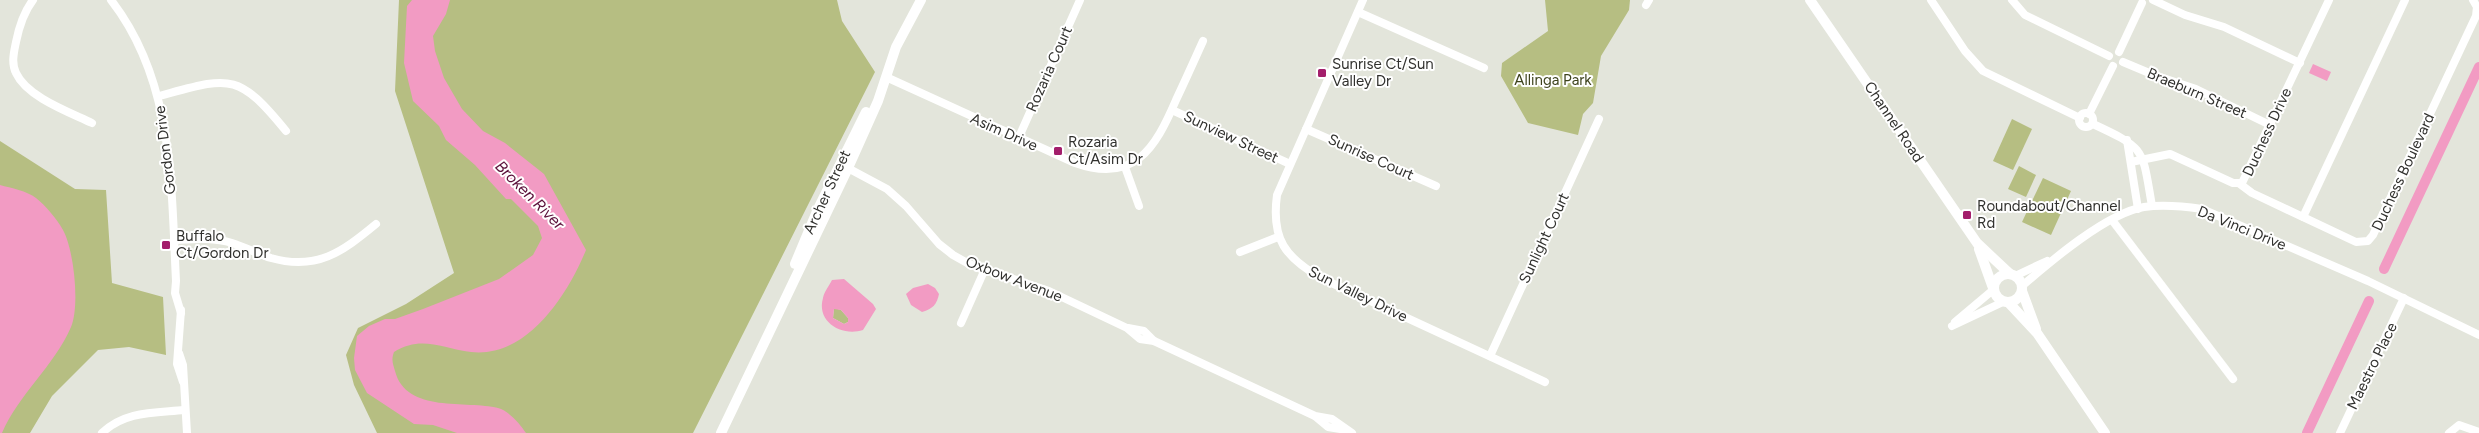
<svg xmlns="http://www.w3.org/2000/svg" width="2479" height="433" viewBox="0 0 2479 433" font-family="Figtree,sans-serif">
<rect width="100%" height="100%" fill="#e3e5db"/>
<g fill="#b6be82">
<path d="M399 0H837L842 21 875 72 693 433H377L354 385 346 355 358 328 406 304 454 273 395 91Z"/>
<path d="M1545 0H1630L1629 10 1601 56 1593 103 1583 114 1578 135 1528 123 1501 76 1502 63 1548 31Z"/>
<path d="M2012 119 2032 129 2013 170 1993 161Z"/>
<path d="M0 141 75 189 106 190 112 283 163 297 166 355 129 347 98 350 52 396 30 433H0Z"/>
<path d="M2019 166 2036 175 2026 197 2008 189Z"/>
<path d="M2043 178 2071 191 2051 235 2022 222Z"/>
<path d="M834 308 841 310 848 318V322L844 324 833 318Z"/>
</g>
<g fill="#f29bc3" fill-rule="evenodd">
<path d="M412 0H450L446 14 433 36 435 51 444 78 462 109 483 131 505 143 544 174 586 250C567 296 527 358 471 352 441 348 421 335 394 352 391 360 393 364 395 371 406 414 467 400 498 408 509 411 520 424 526 433H457L433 425 414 424 367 393 355 370 354 358 357 336 369 326 385 319H395L423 309 499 279 533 255 542 238 538 226 511 199H506L475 165 446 140 439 126 413 101 404 63 407 6Z"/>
<path d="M2313 64 2331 72 2327 81 2309 73Z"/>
<path d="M0 185C11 188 27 191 36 198 46 206 57 219 63 230 74 250 80 306 71 327 54 366 19 394 2 433H0Z"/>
<path d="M844 279 873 304 876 309 863 330C842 337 816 322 823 298 824 292 829 286 832 280ZM834 309 841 310 848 318V322L844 324 833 318Z"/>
<path d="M928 284 935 288 939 294C937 304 933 309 922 312L911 305 906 294 913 288Z"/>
</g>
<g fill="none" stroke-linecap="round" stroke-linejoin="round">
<g stroke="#f29bc3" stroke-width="10">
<path d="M2384 269 2479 67"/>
<path d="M2307 433 2369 301"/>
</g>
<g stroke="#fff" stroke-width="8">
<path d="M33 0C23 13 19 27 16 42 14 52 11 63 16 73 27 97 69 112 92 123"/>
<path d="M111 0C174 81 171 184 176 281L175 293 181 313"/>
<path d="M1363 0 1277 195C1271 239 1285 258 1323 279L1545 382"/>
<path d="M1931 0 1965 51 1983 71 2080 118"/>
<path d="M2012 0 2025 15 2109 56"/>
<path d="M2153 0 2185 15 2224 27 2300 63"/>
<path d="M1646 5 1649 0"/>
<path d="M1358 12 1484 68"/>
<path d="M2119 52 2142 3"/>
<path d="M2123 62 2154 75 2196 89 2270 125"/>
<path d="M886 77 1075 163C1134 184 1155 149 1176 100 1185 81 1194 61 1203 41"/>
<path d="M159 96C230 77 237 71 286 131"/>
<path d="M1172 110 1290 164"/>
<circle cx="2086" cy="120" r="7"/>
<path d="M2089 114 2113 66"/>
<path d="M2093 124C2147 149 2142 149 2152 206"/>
<path d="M1306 129 1436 186"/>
<path d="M1018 139 1080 0"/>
<path d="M2127 140 2138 209"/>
<path d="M2131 162 2170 154 2233 183H2242L2329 0"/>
<path d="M844 166 887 189 906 206 939 244 953 255 969 264 1049 291 1127 328 1140 339 1154 341 1315 416 1332 419 1352 433"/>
<path d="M1125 167 1139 206"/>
<path d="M2240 184 2252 193 2356 242 2368 241 2373 235 2476 16 2477 7 2473 0"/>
<path d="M2303 217 2405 0"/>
<path d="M2112 220 2233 379"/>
<path d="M174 240C193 239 213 237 232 243 245 247 258 254 271 258 317 271 342 252 376 224"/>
<path d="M1240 252 1278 237"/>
<path d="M2015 276 2047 261"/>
<path d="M2022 286C2051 261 2107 213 2144 207 2164 204 2182 206 2202 209L2368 281 2479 335"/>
<path d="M181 310 177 364 183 382"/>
<path d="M1955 322 1993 290"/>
<path d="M961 323 985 269"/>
<path d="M1952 326 2003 302"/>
<path d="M1128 328 1144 331 1154 341"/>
<path d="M179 353 183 365 187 433"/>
<path d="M1490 356 1599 119"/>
<path d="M1316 417 1328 427 1346 430"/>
<path d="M102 433C125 411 154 413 184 410"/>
<path d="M2340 433 2404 298"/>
<path d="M2449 433 2459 425 2479 432"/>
</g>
<g stroke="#fff" stroke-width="10">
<path d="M1810 0 1977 243 2010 274"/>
<path d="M1979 249 1993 288"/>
<path d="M795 264 818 209 866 112"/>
<circle cx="2008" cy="288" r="14"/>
<path d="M2022 291 2036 329"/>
<path d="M2009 303 2037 333 2105 433"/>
<path d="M721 433 848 168 878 101 896 47 921 0"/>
</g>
</g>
<g fill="#a31e6b" stroke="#fff" stroke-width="2">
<rect x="1317" y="68" width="10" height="10" rx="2.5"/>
<rect x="1053" y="146" width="10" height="10" rx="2.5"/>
<rect x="1962" y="210" width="10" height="10" rx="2.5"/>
<rect x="161" y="240" width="10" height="10" rx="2.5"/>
</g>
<g text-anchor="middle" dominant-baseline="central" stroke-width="4" stroke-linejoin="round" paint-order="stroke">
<g font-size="15" fill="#31312e" stroke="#fff" text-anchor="start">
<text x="1332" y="64">Sunrise Ct/Sun<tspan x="1332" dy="17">Valley Dr</tspan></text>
<text x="1068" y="142">Rozaria<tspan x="1068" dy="17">Ct/Asim Dr</tspan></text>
<text x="1977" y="206">Roundabout/Channel<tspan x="1977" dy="17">Rd</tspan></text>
<text x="176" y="236">Buffalo<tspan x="176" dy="17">Ct/Gordon Dr</tspan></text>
</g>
<g font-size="15" fill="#31312e" stroke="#fff">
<text transform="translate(1049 69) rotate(-66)">Rozaria Court</text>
<text transform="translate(2197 93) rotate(23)">Braeburn Street</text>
<text transform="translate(1894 122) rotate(56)">Channel Road</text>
<text transform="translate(1004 132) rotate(24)">Asim Drive</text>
<text transform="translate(2267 132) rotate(-65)">Duchess Drive</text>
<text transform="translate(1231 137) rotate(25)">Sunview Street</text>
<text transform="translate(165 150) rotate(-97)">Gordon Drive</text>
<text transform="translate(1371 157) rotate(24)">Sunrise Court</text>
<text transform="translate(2403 172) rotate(-65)">Duchess Boulevard</text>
<text transform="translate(827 192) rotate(-65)">Archer Street</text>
<text transform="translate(2242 228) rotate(22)">Da Vinci Drive</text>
<text transform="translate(1544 238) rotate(-65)">Sunlight Court</text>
<text transform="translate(1014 279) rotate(21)">Oxbow Avenue</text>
<text transform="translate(1358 294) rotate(26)">Sun Valley Drive</text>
<text transform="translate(2372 366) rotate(-64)">Maestro Place</text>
</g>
<g font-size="15" fill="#3e431d" stroke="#fff">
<text x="1553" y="80">Allinga Park</text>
</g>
<g font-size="16" font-style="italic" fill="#5c113b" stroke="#fff">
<text transform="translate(530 195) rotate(45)">Broken River</text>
</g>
</g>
</svg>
